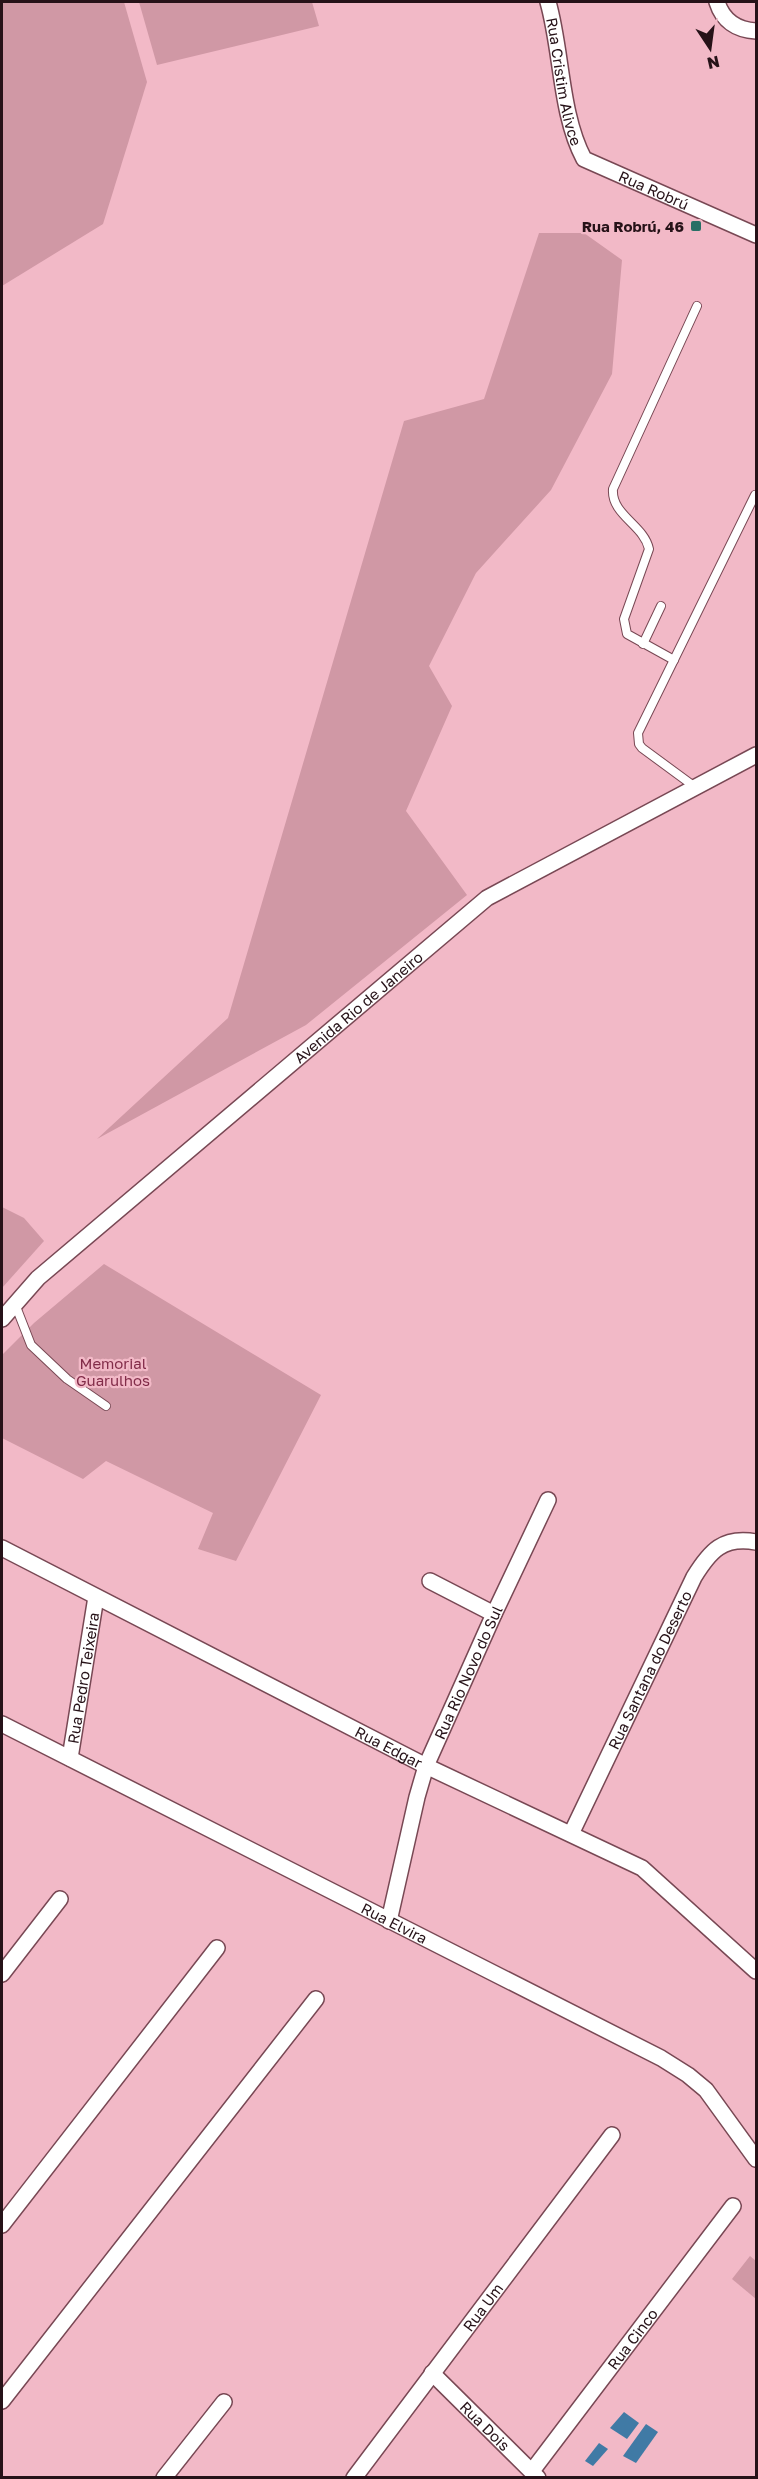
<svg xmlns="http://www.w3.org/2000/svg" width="758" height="2479" viewBox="0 0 758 2479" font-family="'Golos Text',sans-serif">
<rect width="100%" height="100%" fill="#f2b9c7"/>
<g fill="#d098a5">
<path d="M2 2H124L147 82 103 224 2 286Z"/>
<path d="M139 2H312L319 26 157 65Z"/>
<path d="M539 233H584L622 260 612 374 551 490 476 573 429 666 452 706 406 811 467 895 306 1025 97 1139 228 1018 404 421 484 399Z"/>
<path d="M2 1207 24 1218 44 1241 2 1288Z"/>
<path d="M104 1264 321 1395 236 1561 198 1549 213 1513 106 1461 83 1479 2 1438V1355L34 1323Z"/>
<path d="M750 2256 756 2261V2299L732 2279Z"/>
</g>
<g fill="#407aa5">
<path d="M624 2412 639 2423 627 2439 610 2428Z"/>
<path d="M646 2424 658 2432 636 2463 623 2456Z"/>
<path d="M599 2443 608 2449 593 2466 585 2461Z"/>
</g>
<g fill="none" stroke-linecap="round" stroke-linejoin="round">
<defs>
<g id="service">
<path d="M643 644 661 606"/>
<path d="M674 660 627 634 624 619 649 549C644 525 611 515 613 489L697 306"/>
<path d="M695 787 642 748 639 744 638 733 755 495"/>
<path d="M15 1304 31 1345 67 1379 106 1406"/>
</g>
<g id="minor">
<path id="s1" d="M548 2C562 51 560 114 584 159L756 235"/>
<path d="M717 2C723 21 737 30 756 31"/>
<path id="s2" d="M2 1319 38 1278 487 898 756 755"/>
<path id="s3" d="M2 1548 426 1766 642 1868 756 1971"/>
<path d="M430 1581 494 1614"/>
<path id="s4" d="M2 1724 661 2058 688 2075 706 2090 756 2159"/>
<path id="s5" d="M70 1758 96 1597"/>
<path id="s6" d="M571 1834 694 1577C710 1551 723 1536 756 1542"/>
<path id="s7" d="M389 1921 417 1797 426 1766 494 1614 548 1500"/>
<path d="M2 1974 60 1899"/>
<path d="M2 2225 217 1948"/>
<path id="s8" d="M432 2373 538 2478"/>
<path d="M2 2401 316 1999"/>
<path id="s9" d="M532 2471 733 2206"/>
<path d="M164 2478 224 2402"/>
<path id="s10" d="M354 2478 612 2135"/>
</g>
</defs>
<use href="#service" stroke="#784854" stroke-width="10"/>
<use href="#minor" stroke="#784854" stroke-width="18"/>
<use href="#service" stroke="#fff" stroke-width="8"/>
<use href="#minor" stroke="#fff" stroke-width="15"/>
</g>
<rect fill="#286f66" stroke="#f2b9c7" stroke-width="2" x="690" y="220" width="12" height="12" rx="3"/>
<g text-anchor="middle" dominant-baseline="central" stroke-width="4.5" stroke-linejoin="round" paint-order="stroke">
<g font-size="15" fill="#261218" stroke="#f2b9c7">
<text stroke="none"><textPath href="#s1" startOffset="81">Rua Cristim Alivce</textPath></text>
<text stroke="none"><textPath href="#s1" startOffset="238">Rua Robrú</textPath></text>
<text stroke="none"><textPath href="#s2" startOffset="474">Avenida Rio de Janeiro</textPath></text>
<text stroke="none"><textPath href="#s6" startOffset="182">Rua Santana do Deserto</textPath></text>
<text stroke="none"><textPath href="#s7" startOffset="262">Rua Rio Novo do Sul</textPath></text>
<text stroke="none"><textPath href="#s5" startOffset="81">Rua Pedro Teixeira</textPath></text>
<text stroke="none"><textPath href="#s3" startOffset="435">Rua Edgar</textPath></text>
<text stroke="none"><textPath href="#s4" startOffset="440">Rua Elvira</textPath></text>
<text stroke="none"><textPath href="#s10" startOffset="214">Rua Um</textPath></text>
<text stroke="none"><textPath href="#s9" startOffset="166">Rua Cinco</textPath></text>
<text stroke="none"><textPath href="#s8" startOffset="75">Rua Dois</textPath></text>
</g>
<g font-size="15" font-weight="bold" fill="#261218" stroke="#f2b9c7" text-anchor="end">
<text x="684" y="226">Rua Robrú, 46</text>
</g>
<g font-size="15" fill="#822c49" stroke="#f2b9c7">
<text x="113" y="1363">Memorial<tspan x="113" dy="17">Guarulhos</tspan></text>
</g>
</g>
<rect width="758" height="2479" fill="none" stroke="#261218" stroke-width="6"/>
<g transform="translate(710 48) rotate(167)" stroke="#f2b9c7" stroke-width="4.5" paint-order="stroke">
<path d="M0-4.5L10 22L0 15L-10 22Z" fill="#261218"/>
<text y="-9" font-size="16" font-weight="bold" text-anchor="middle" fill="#261218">N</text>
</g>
</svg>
